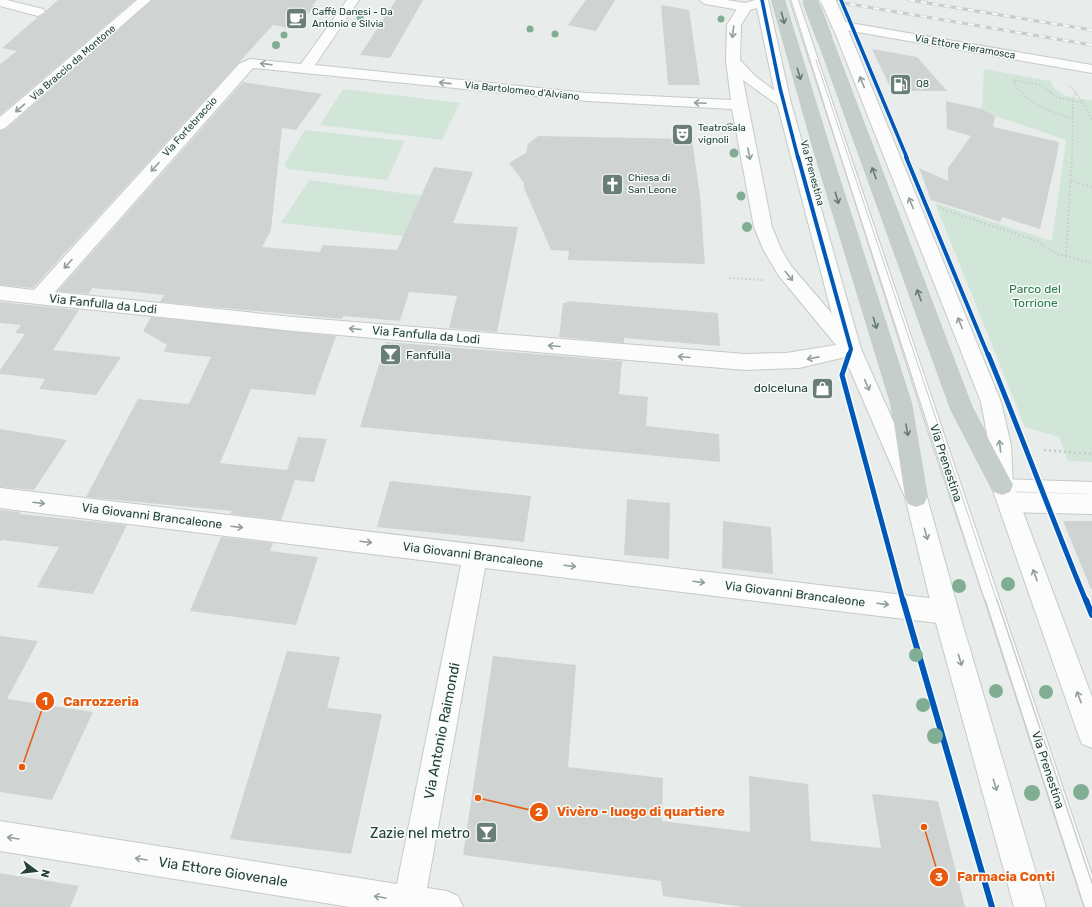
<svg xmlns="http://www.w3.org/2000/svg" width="1092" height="907" viewBox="0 0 1092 907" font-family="Rubik,sans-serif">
<rect width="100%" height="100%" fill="#e8edeb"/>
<g fill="#d1e6d8">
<path d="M984 69 1051 81C1053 96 1080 100 1092 100V462L1068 461 1059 437 1025 427 935 203 1052 241 1066 140 995 116 982 109Z"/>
<path d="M343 89 460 103 442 140 320 125Z"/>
<path d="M305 130 405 141 387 180 287 169 284 165Z"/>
<path d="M309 180 422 196 404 236 281 223Z"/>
</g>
<g fill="#cfd4d2">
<path d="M58 0H135L0 115V64L17 51 2 48 38 17 46 13V11Z"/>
<path d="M152 0H317L312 6H315L294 29 273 25 33 288 0 285V131L6 129Z"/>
<path d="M396 0H423L390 58 360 55Z"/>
<path d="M586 0H615L596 31 568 25Z"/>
<path d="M661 5 689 10 700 85H668Z"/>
<path d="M872 49 917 57 947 91H892Z"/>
<path d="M243 82 322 94 296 130 282 128 271 230 262 247 320 252 323 245 397 250 434 167 473 172 453 223 518 227 497 332 449 328 457 296 409 292 400 321 343 316 342 319 160 302 164 295 126 291 92 288 89 294 58 291Z"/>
<path d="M946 101 982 109 995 116 993 127 1059 142 1056 160 1040 229 1002 217 1000 222 931 200 919 168 948 181V168L971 136 947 129Z"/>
<path d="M538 136 692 139 700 196 705 264 568 260 569 251 551 250 524 188V183L509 163 526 153 528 144Z"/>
<path d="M567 301 718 313 720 346 624 338V343L559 337 563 303H567Z"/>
<path d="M0 302 79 310 53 350 121 357 96 395 39 389 45 379 0 374V370L25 334 15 333 21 325 0 323Z"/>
<path d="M151 317 336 336 315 395 251 389 220 463 287 470 298 437 327 439 314 482 295 480 281 520 230 514 232 511 86 497 138 399 189 404 211 357 164 352 167 345 143 331Z"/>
<path d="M386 342 622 361 619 394 648 397 646 426 719 434 720 462 360 427Z"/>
<path d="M0 429 67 440 34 490 0 487Z"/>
<path d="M390 481 531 496 524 542 377 527Z"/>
<path d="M627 499 670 503 669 559 624 555Z"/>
<path d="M0 510 20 512 19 514 127 525 93 594 37 587 59 547 2 540 0 542Z"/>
<path d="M723 521 771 527 773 574 722 568Z"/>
<path d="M1063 521H1092V589H1091Z"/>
<path d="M221 537 273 543 270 551 318 557 296 625 190 611Z"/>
<path d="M0 636 38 641 7 699 93 712 52 800 0 792Z"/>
<path d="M287 651 340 657 327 708 382 714 351 854 230 839Z"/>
<path d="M493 656 576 665 568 767 663 778 662 821 750 832 749 776 808 784 811 841 881 848 872 794 938 801 965 907H744L663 896 661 881 463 855Z"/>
<path d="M0 873 79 886 70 907H0Z"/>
</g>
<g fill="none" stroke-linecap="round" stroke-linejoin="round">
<defs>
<g id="service">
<path d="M790 0H798L1092 875V907H1085L1083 902Z"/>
<path d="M1002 479 1092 482V494L1002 491 997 489 995 485 997 481Z"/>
</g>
<g id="minor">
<path d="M0 0H7L43 9 45 12 38 16 0 6Z"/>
<path d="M137 0H151L5 128 0 130V117Z"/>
<path d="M347 0H359L315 65 587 93 731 100 726 61 727 25 740 4H750L752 7 741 25 740 60 755 76 791 103 789 106H779L743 80 772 227 781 249 791 266 858 344 861 349 858 354 799 368 745 370 293 331 0 300V286L34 290 239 64 250 59 301 64ZM253 68 587 101 732 109 754 227 763 249 779 276 836 345 786 353 745 354 293 317 55 292Z"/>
<path d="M0 488 946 600 955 603 959 612 955 621 946 624 485 568 427 888 447 891 458 896 463 907H350L0 851V821L397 884 461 565 0 508Z"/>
<path d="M1009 492 1092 494V514L1009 512 1001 509 998 502 1001 495Z"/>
</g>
<path id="tertiary" d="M839 21 1092 65V73L834 28 832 25 834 22Z"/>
<g id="secondary">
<path d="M699 0H727L745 3 755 0H768L791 103 861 349 927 497 959 612 1046 907H1014L933 612 905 497 841 349 777 103 757 8 745 11 705 4Z"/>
<path d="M839 21 844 22 846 25 1001 402 1011 445 1013 485 1092 697V748L1082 744 1078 734 991 485 989 445 981 402 832 25 834 22Z"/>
</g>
<g id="trunk">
<path d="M772 0H784L830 150 911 403 927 497 924 504 916 507 908 504 905 497 891 403 814 150Z"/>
<path d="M825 36 830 37 832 40 972 408 1013 485 1010 492 1002 495 994 492 951 409 818 40 820 37Z"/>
</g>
</defs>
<use href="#service" stroke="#c5cac8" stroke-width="2"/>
<use href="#minor" stroke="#c5cac8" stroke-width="2"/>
<use href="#tertiary" stroke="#c5cac8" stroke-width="2"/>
<use href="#secondary" stroke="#c3cbc8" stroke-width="2"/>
<use href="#trunk" stroke="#c3ccc9" stroke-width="2"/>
<g stroke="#c3ccca" stroke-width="1.5" stroke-dasharray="1.5 2" stroke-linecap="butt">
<path d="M1070 86 1081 99 1092 120"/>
<path d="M1073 119C1049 111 1025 103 1012 80L1041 85 1056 97 1083 103"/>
<path d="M1072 158 1073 98 1076 93"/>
</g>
<g stroke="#c3ccca" stroke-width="2" stroke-dasharray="1.5 2.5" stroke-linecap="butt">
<path d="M1071 181 1092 187"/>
<path d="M939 208 1037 241 1055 253 1092 263"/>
<path d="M1066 256 1072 157"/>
<path d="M729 278 763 280"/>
</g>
<path stroke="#c3ccca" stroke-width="2.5" stroke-dasharray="2 3" stroke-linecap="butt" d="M1044 450 1092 454"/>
<use href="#service" fill="#fcfcfc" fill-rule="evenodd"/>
<use href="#minor" fill="#fcfcfc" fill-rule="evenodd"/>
<use href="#tertiary" fill="#fcfcfc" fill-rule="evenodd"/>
<use href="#secondary" fill="#fcfcfc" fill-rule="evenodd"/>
<use href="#trunk" fill="#c6cecc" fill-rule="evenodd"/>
<g stroke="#c9cdcc" stroke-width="1">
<path d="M791 0 928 433 985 601"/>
<path d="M816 60 997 601"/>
</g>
<g stroke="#c9cdcc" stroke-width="1.5">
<path d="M985 600 1084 907"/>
<path d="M997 600 1092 883"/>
</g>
<defs>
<g id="rail">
<path d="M826 0 1092 45"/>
<path d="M909 0 1092 30"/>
</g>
</defs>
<use href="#rail" stroke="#c9cdcc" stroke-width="3"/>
<use href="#rail" stroke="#f7fbf9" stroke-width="2" stroke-dasharray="6" stroke-linecap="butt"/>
<defs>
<path id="secondary-bridge" d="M828 0 839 25"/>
<path id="trunk-bridge" d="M810 0 825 40"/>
</defs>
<use href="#secondary-bridge" stroke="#c3cbc8" stroke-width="16" stroke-linecap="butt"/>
<use href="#trunk-bridge" stroke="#c3ccc9" stroke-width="16" stroke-linecap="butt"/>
<use href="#secondary-bridge" stroke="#fcfcfc" stroke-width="14"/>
<use href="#trunk-bridge" stroke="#c6cecc" stroke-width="14"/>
<defs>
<g id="cycleway-far3">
<path d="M762 0 780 88 798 158"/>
<path d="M841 0 907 158"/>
</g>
<g id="cycleway-far2">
<path d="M798 157 851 349 849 355"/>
<path d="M906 157 988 355"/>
</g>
<g id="cycleway-far1">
<path d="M849 354 842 375 903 601"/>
<path d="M988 354C1022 436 1052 519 1086 601"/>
</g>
<g id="cycleway">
<path d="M903 600 992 907"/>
<path d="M1086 600 1092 615"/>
</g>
</defs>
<use href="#cycleway-far3" stroke="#f7fbf9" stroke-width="5"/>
<use href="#cycleway-far2" stroke="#f7fbf9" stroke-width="6"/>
<use href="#cycleway-far1" stroke="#f7fbf9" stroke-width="8"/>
<use href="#cycleway" stroke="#f7fbf9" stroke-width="9"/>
<use href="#cycleway-far3" stroke="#0057b8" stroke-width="3.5"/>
<use href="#cycleway-far2" stroke="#0057b8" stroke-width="4"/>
<use href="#cycleway-far1" stroke="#0057b8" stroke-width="5"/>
<use href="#cycleway" stroke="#0057b8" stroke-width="6"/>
</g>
<g fill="#81ae93">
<circle cx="360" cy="17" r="3.5"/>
<circle cx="721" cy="19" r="3.5"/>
<circle cx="530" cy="29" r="3.5"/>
<circle cx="555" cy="34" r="3.5"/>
<circle cx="284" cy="35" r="3.5"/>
<circle cx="276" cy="45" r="4"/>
<circle cx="730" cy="127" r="4"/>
<circle cx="734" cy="153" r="4.5"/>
<circle cx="741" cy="196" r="4.5"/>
<circle cx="747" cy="227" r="5"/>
<circle cx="1008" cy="584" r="7"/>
<circle cx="959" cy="586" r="7"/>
<circle cx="916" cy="655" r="7"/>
<circle cx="996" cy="691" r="7"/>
<circle cx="1046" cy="692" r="7"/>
<circle cx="923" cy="705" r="7"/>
<circle cx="935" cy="736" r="8"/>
<circle cx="1081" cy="792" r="8"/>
<circle cx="1032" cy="793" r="8"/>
</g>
<defs><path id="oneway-shaft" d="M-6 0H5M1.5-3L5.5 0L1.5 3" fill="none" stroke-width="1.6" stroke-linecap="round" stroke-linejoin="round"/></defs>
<g stroke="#657a74">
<use href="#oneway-shaft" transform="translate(783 18) rotate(75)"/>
<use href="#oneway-shaft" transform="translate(799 74) rotate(73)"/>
<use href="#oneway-shaft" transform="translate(874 173) rotate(-110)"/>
<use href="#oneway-shaft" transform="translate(837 198) rotate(73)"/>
<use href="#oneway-shaft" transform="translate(919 295) rotate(-110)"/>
<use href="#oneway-shaft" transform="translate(875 323) rotate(73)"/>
<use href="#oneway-shaft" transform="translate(907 430) rotate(80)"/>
</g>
<g stroke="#909f9b">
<use href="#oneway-shaft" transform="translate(733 32) rotate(97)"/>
<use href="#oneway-shaft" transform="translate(266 64) rotate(-173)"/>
<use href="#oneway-shaft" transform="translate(862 82) rotate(-112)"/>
<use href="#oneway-shaft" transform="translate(445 83) rotate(-174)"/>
<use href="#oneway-shaft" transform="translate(700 103) rotate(-177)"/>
<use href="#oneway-shaft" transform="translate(20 108) rotate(139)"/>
<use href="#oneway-shaft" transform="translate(749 154) rotate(79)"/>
<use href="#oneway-shaft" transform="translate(155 167) rotate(132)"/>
<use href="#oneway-shaft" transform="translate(911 203) rotate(-112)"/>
<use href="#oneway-shaft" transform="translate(68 264) rotate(132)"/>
<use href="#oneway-shaft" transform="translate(789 276) rotate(51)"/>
<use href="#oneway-shaft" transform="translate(960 323) rotate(-112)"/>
<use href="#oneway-shaft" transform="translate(355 329) rotate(-175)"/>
<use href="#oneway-shaft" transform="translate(554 346) rotate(-175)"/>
<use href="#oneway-shaft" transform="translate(684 357) rotate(-175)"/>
<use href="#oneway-shaft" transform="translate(813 358) rotate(169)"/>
<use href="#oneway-shaft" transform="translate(867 385) rotate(66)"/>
<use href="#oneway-shaft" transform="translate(1000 446) rotate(-96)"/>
<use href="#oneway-shaft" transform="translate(39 503) rotate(7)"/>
<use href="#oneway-shaft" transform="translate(237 527) rotate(7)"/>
<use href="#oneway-shaft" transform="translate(926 534) rotate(75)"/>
<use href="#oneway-shaft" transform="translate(366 542) rotate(7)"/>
<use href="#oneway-shaft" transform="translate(570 566) rotate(7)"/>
<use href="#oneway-shaft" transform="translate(1035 575) rotate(-110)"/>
<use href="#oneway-shaft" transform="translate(699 582) rotate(7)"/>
<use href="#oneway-shaft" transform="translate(883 604) rotate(7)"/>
<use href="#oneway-shaft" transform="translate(960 660) rotate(74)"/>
<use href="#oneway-shaft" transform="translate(1079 697) rotate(-110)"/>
<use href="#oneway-shaft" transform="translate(995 785) rotate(74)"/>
<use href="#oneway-shaft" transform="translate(13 838) rotate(-171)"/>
<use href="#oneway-shaft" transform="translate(141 859) rotate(-171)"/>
<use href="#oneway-shaft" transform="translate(380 897) rotate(-171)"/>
</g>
<defs>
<symbol id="cafe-square" viewBox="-11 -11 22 22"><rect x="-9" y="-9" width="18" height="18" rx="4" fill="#697e78" stroke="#f7fbf9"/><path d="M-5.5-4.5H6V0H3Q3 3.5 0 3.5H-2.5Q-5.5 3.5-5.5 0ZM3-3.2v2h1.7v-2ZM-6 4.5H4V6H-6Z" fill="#fff"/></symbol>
<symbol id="fuel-square" viewBox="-11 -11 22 22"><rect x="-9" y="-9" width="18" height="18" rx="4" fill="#697e78" stroke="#f7fbf9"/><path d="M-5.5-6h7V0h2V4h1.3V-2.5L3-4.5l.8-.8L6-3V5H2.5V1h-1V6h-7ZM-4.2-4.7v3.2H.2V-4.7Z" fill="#fff"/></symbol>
<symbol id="theatre-square" viewBox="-11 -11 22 22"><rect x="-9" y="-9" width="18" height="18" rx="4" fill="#697e78" stroke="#f7fbf9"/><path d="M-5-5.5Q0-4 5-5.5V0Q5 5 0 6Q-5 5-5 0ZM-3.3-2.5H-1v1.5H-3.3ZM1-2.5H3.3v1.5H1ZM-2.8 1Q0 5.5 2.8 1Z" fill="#fff"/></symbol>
<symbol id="church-square" viewBox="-11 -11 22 22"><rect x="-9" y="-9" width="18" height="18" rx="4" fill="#697e78" stroke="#f7fbf9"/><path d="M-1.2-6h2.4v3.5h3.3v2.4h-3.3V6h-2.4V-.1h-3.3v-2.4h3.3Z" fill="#fff"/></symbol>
<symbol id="bar-square" viewBox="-11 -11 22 22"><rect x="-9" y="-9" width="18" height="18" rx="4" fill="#697e78" stroke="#f7fbf9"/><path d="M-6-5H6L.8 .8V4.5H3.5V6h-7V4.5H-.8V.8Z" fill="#fff"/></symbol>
<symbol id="shop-square" viewBox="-11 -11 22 22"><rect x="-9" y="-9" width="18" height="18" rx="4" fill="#697e78" stroke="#f7fbf9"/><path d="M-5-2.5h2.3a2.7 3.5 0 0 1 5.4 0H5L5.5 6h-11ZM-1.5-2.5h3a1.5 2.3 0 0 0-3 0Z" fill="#fff"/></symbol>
</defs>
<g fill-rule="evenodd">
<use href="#cafe-square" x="284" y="6" width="25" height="25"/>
<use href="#fuel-square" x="888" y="72" width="25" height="25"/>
<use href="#theatre-square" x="670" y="122" width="25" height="25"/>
<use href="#church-square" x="600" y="172" width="25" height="25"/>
<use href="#bar-square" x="378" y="342" width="25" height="25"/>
<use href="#shop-square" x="810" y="376" width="25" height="25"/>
<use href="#bar-square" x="474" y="820" width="25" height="25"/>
</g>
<g text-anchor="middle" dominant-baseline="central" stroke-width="3" stroke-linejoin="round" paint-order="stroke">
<g font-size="10" fill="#24423a" stroke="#f7fbf9" text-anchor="start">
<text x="312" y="12">Caffè Danesi - Da<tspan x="312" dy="12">Antonio e Silvia</tspan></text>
<text x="916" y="84">Q8</text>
<text x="698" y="128">Teatrosala<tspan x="698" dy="12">vignoli</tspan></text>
<text x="628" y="178">Chiesa di<tspan x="628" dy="12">San Leone</tspan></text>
</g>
<g font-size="10" fill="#24423a" stroke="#f7fbf9">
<text transform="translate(965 47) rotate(10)">Via Ettore Fieramosca</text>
<text transform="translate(73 63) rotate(-41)">Via Braccio da Montone</text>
<text transform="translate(522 91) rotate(6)">Via Bartolomeo d'Alviano</text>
<text transform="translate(190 127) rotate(-48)">Via Fortebraccio</text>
<text transform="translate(812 173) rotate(75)">Via Prenestina</text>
</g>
<g font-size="12" fill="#2d7a4b" stroke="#f7fbf9">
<text x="1035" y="289">Parco del<tspan x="1035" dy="14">Torrione</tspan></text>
</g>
<g font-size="12" fill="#24423a" stroke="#f7fbf9">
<text transform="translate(103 304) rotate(6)">Via Fanfulla da Lodi</text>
<text transform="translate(426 335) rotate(5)">Via Fanfulla da Lodi</text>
<text transform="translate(946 463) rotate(72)">Via Prenestina</text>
<text transform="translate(152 516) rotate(7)">Via Giovanni Brancaleone</text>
<text transform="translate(473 555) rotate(7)">Via Giovanni Brancaleone</text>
<text transform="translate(795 594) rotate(7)">Via Giovanni Brancaleone</text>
<text transform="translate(1048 770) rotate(72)">Via Prenestina</text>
</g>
<g font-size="12" fill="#24423a" stroke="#f7fbf9" text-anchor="start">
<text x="406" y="355">Fanfulla</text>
<text x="808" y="388" text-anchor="end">dolceluna</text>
</g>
<g font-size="14" fill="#24423a" stroke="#f7fbf9">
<text transform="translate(442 731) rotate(-79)">Via Antonio Raimondi</text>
<text transform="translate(223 872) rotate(9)">Via Ettore Giovenale</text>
</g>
<g font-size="14" fill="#24423a" stroke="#f7fbf9" text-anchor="end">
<text x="470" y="833">Zazie nel metro</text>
</g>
</g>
<path fill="none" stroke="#e8590c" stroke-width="1.5" d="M22 767L45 701M478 798L539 812M924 827L939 877"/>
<g fill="#e8590c" stroke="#f7fbf9" stroke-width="1.5">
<circle cx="22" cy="767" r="4"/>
<circle cx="478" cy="798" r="4"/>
<circle cx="924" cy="827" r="4"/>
<circle cx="45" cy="701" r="10"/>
<circle cx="539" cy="812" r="10"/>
<circle cx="939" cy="877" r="10"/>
</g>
<g font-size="12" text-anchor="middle" font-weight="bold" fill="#fff">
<text x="45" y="705">1</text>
<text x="539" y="816">2</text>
<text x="939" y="881">3</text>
</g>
<g font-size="13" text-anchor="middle" font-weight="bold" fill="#e8590c" stroke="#f7fbf9" stroke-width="3" stroke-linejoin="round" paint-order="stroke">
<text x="101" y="706">Carrozzeria</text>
<text x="641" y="816">Vivèro - luogo di quartiere</text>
<text x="1006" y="881">Farmacia Conti</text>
</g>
<g transform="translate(36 871) rotate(105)" stroke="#f7fbf9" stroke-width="3" paint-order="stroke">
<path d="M0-3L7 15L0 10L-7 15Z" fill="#24423a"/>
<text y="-6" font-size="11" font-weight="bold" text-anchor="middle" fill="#24423a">N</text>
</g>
</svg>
